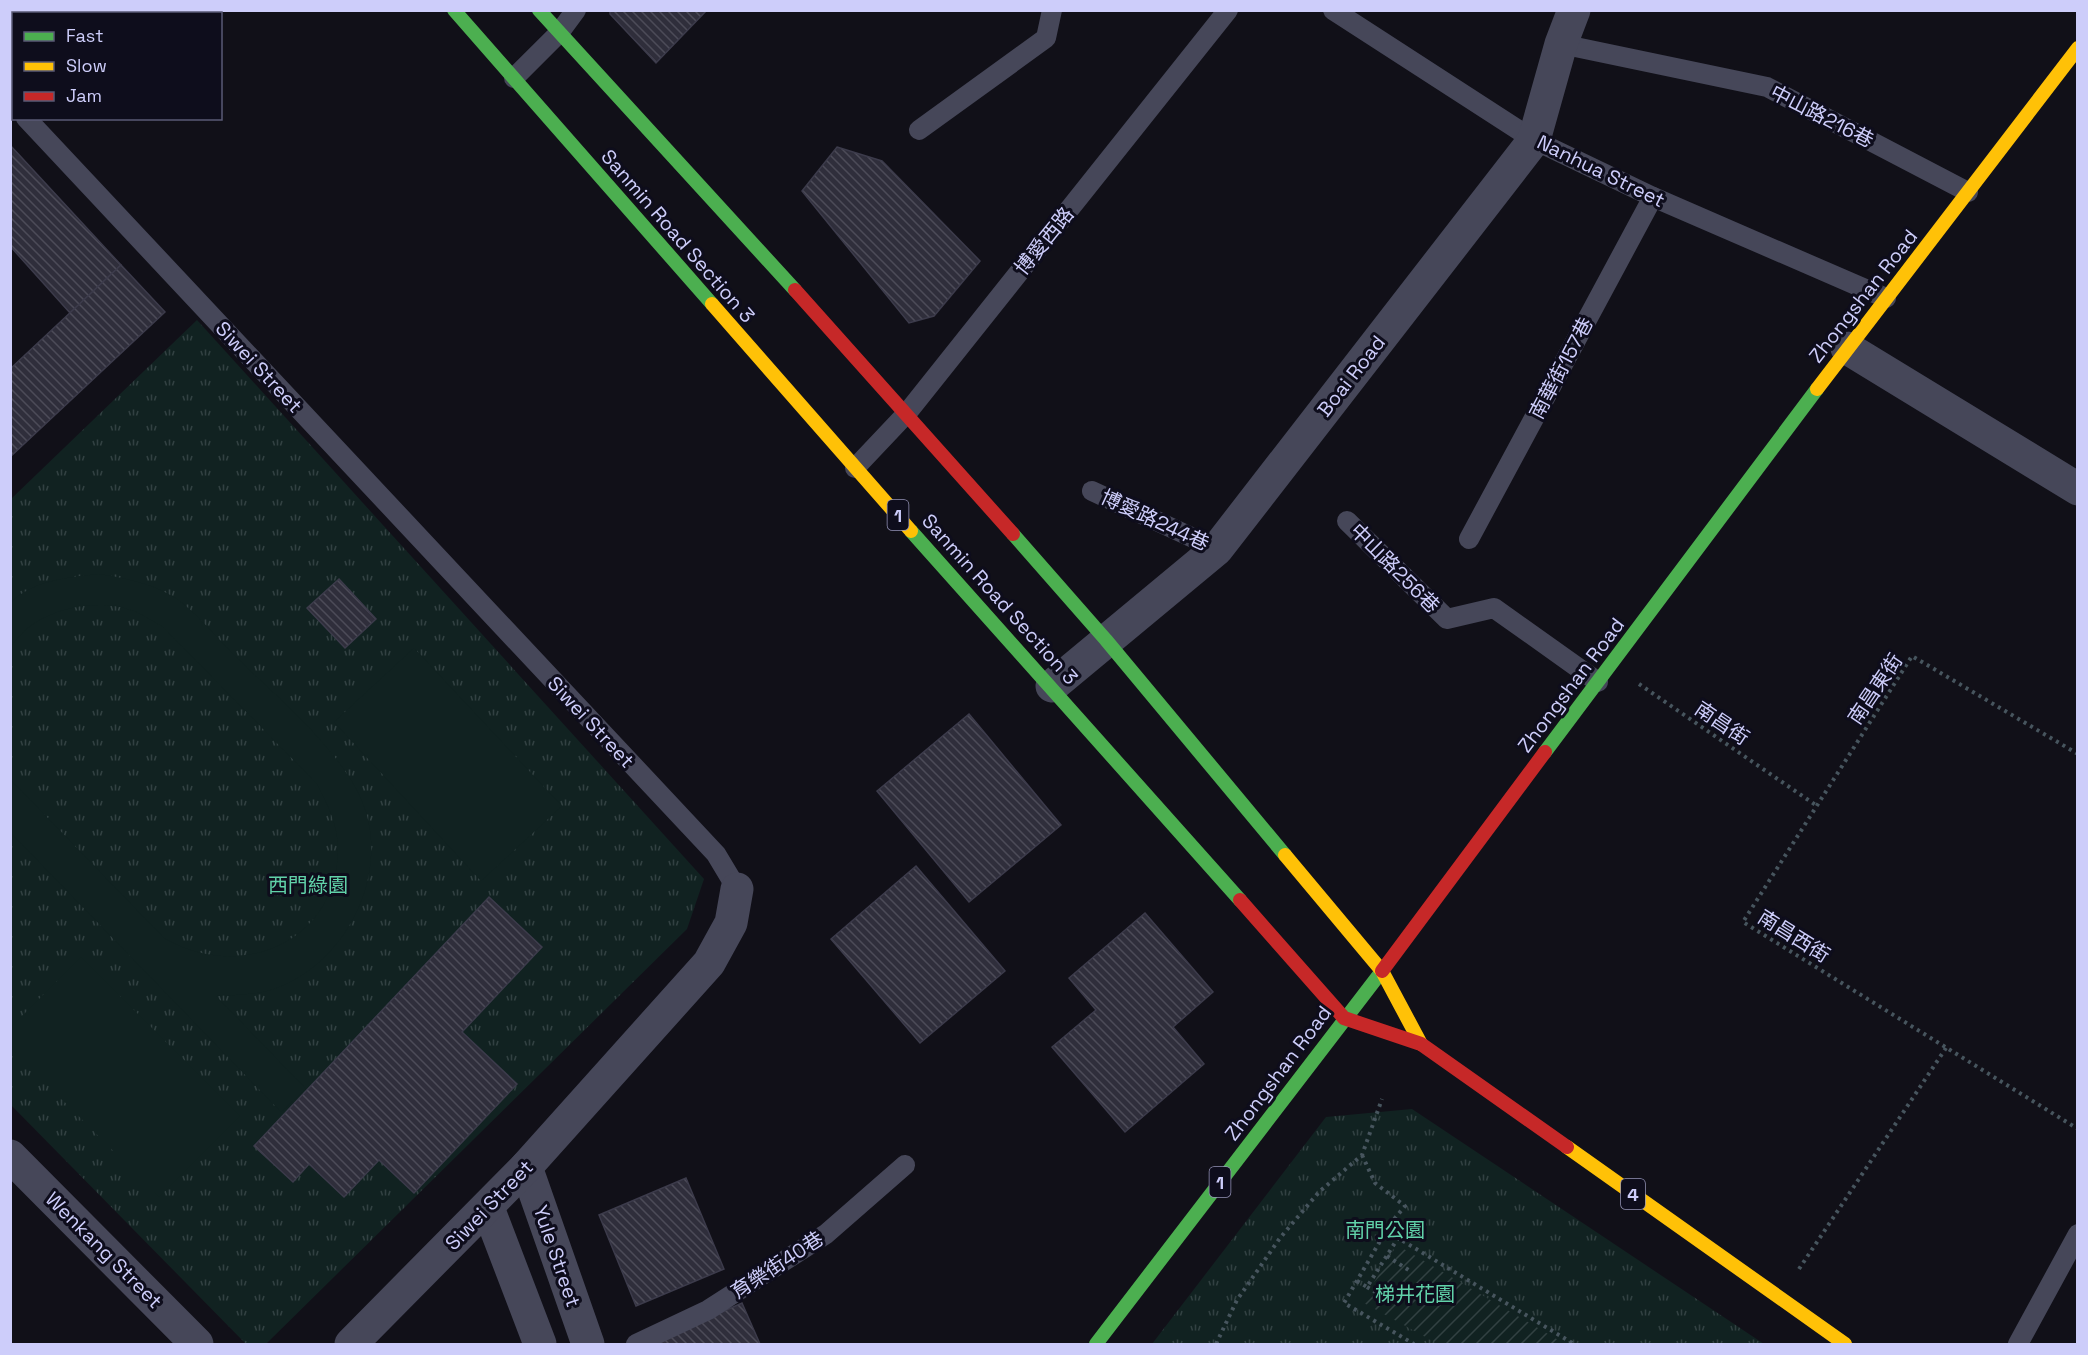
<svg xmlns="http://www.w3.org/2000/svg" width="2088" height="1355" viewBox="0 0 2088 1355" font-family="'Space Grotesk','Noto Sans TC',sans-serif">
<defs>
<pattern id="grass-tufts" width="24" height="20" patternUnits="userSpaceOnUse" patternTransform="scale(1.5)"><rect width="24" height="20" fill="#112221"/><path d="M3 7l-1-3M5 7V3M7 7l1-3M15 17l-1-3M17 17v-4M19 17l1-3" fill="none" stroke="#324142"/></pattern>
<pattern id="garden-furrows" width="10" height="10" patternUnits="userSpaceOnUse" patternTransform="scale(1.5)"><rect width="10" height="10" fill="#112221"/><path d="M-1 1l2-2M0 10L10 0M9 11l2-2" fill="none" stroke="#324142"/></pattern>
<pattern id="building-back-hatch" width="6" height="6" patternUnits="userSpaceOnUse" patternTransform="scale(1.5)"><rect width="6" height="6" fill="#2f2e3b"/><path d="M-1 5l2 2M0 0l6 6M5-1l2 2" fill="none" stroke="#4c4b58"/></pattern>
</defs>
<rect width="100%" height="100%" fill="#111018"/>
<g fill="url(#grass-tufts)">
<path d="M197 320 704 879 687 929 266 1344H246L11 1105V499Z"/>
<path d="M1412 1109 1764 1344H1152L1326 1117Z"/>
</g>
<path fill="url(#garden-furrows)" d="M1397 1245 1565 1344H1438L1362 1302Z"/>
<g fill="#112221">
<path d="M100 574C128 579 152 583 177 599 197 613 215 636 232 653 275 696 348 754 366 812 387 882 343 965 274 989 256 995 234 995 216 996L306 1089 281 1112 11 833V780L164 938C239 982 337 944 338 849 338 826 328 805 317 784L163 627C154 622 144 615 134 611 95 596 34 609 11 647V602C35 580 68 577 100 574Z"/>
<path d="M414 648 562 806 481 881 334 722Z"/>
<path d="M81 957 240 1116 159 1197 11 1048V1027Z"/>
</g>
<g fill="url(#building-back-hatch)" stroke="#3c3b4b" stroke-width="1.5">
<path d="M610 10H707L656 63 610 14Z"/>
<path d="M10 145 121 265 70 313 10 246Z"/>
<path d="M837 147 882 161 980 261 934 316 909 323 802 191Z"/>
<path d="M121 265 165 312 10 457V369Z"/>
<path d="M339 579 376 619 345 648 307 608Z"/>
<path d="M969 714 1061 825 969 902 877 791Z"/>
<path d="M916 866 1005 971 920 1043 831 939Z"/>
<path d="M489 897 542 947 462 1032 517 1084 414 1193 379 1160 344 1197 309 1164 293 1182 254 1146Z"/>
<path d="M1145 913 1213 992 1173 1027 1204 1064 1125 1132 1052 1047 1096 1010 1069 978Z"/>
<path d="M686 1178 724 1269 636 1306 599 1215Z"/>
<path d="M742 1303 760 1344H650Z"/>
</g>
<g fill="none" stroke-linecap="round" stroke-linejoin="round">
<g stroke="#47555e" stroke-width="4" stroke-dasharray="3 4.5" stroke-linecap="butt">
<path d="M1639 684 1817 806"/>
<path d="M2078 754 1912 656 1743 922 2078 1129"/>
<path d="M1362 1155 1375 1183 1405 1206 1390 1224 1344 1303 1414 1344"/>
<path d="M1387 1256 1410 1271"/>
<path d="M1799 1269 1946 1048"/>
<path d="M1357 1281 1367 1287 1398 1238 1574 1344"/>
<path d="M1367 1287 1390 1301"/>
<path d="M1216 1344 1237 1300 1280 1238 1319 1192 1362 1155 1382 1099"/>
</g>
<g stroke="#464759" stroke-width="20">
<path d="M1333 10 1534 140 1653 197 1886 298"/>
<path d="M1561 44 1767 87 1968 192"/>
<path d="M514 78 559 33 576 10"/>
<path d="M10 102 14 105"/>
<path d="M26 118 716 854 737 889"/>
<path d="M919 130 1046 38 1052 10"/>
<path d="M855 468 907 413 1228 10"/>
<path d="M1092 491 1217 549"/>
<path d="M1347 521 1447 619 1494 608 1598 682"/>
<path d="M1469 539 1653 197"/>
<path d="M636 1344 708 1310 826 1234 905 1165"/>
<path d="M2018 1344 2078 1234"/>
</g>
<g stroke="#464759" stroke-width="33">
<path d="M1847 348 2078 489"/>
<path d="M1052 686 1217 549 1534 140 1561 44 1574 10"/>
<path d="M10 1156 197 1344"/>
<path d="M526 1167 588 1344"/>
<path d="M488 1208 540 1344"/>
<path d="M351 1344 526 1167 709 963 731 923 737 889"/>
</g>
<g stroke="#4caf50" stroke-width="14">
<path d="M454 10 712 304"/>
<path d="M539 10 795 290"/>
<path d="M911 531 1240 900"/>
<path d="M1013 534 1106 640 1285 855"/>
<path d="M1545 752 1817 389"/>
<path d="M1096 1344 1382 971"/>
</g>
<g stroke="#ffc107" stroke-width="14">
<path d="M712 304 911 531"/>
<path d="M1817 389 2078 48"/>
<path d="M1285 855 1382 971 1421 1044"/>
<path d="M1567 1147 1845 1344"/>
</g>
<g stroke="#c62828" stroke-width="14">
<path d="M795 290 1013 534"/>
<path d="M1240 900 1344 1018 1421 1044 1567 1147"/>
<path d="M1382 971 1545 752"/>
</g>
</g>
<g text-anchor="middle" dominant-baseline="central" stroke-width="6" stroke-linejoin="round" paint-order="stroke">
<g fill="#0e0d1c" stroke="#9493b7" stroke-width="1.5">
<rect x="887.5" y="500" width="21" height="30" rx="4.5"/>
<rect x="1209.5" y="1167" width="21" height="30" rx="4.5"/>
<rect x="1621" y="1179" width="24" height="30" rx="4.5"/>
</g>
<g font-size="18" font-weight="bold" fill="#cdcdfa">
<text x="898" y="515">1</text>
<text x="1220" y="1182">1</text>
<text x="1633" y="1194">4</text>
</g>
<g font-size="20" fill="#cdcdfa" stroke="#0e0d1c">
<text transform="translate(1822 116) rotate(27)">中山路216巷</text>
<text transform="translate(1601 171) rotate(26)">Nanhua Street</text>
<text transform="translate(678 236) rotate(49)">Sanmin Road Section 3</text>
<text transform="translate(1044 241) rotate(-51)">博愛西路</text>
<text transform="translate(1863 296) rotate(-52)">Zhongshan Road</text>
<text transform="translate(259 367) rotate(47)">Siwei Street</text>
<text transform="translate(1561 368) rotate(-62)">南華街157巷</text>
<text transform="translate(1351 376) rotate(-52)">Boai Road</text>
<text transform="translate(1155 520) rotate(25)">博愛路244巷</text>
<text transform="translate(1395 568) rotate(45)">中山路256巷</text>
<text transform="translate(1000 599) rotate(48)">Sanmin Road Section 3</text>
<text transform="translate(1571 685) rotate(-53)">Zhongshan Road</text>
<text transform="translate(1875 689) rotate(-56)">南昌東街</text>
<text transform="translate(591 722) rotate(47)">Siwei Street</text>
<text transform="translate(1722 723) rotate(34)">南昌街</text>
<text transform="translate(1794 936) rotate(32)">南昌西街</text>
<text transform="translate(1278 1073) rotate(-53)">Zhongshan Road</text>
<text transform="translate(489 1205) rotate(-46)">Siwei Street</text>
<text transform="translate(104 1250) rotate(45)">Wenkang Street</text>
<text transform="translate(557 1256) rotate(71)">Yule Street</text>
<text transform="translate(777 1265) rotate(-33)">育樂街40巷</text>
</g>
<g font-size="20" fill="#61d2a9" stroke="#0e0d1c">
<text x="308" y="885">西門綠園</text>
<text x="1385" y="1230">南門公園</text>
<text x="1415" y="1294">梯井花園</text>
</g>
</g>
<rect width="2088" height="1355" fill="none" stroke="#cdcdfa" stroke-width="24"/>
<rect x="12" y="12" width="210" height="108" fill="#0e0d1c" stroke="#5a5a75" stroke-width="1.5"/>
<rect x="24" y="32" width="30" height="9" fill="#4caf50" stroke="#5a5a75" stroke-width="1.5"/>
<text x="66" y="42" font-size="18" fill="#cdcdfa">Fast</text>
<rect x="24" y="62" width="30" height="9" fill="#ffc107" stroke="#5a5a75" stroke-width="1.5"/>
<text x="66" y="72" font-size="18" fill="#cdcdfa">Slow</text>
<rect x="24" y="92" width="30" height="9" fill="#c62828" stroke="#5a5a75" stroke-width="1.5"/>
<text x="66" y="102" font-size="18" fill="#cdcdfa">Jam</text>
</svg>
